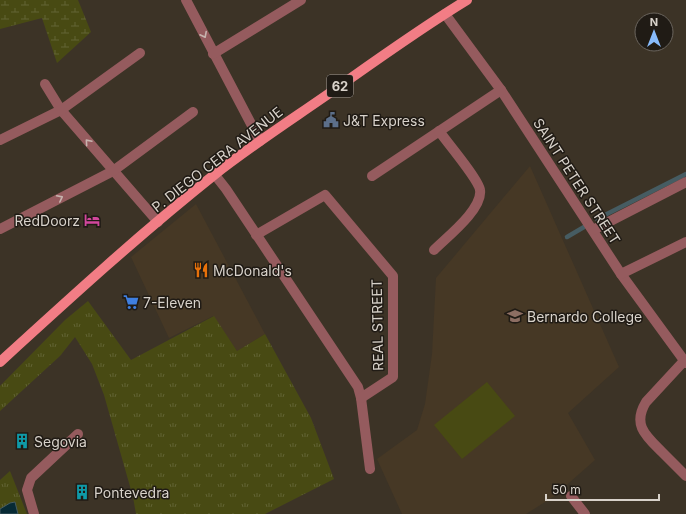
<svg xmlns="http://www.w3.org/2000/svg" width="686" height="514" viewBox="0 0 686 514" font-family="Inter,sans-serif">
<defs>
<pattern id="grass-tufts" width="24" height="20" patternUnits="userSpaceOnUse"><rect width="24" height="20" fill="#484a13"/><path d="M3 7l-1-3M5 7V3M7 7l1-3M15 17l-1-3M17 17v-4M19 17l1-3" fill="none" stroke="#626334"/></pattern>
<pattern id="wetland-marsh" width="20" height="14" patternUnits="userSpaceOnUse"><rect width="20" height="14" fill="#484a13"/><path d="M1 5h8M5 5V1M11 12h8M15 12V8" fill="none" stroke="#626334"/></pattern>
</defs>
<rect width="100%" height="100%" fill="#3c3326"/>
<g fill="#463825">
<path d="M530 166 619 367 568 413 595 460 553 497 526 514H402L377 459 417 430 425 404 432 354 436 278Z"/>
<path d="M196 204 265 334 237 351 213 316 169 338 131 257Z"/>
</g>
<g fill="url(#grass-tufts)">
<path d="M88 301 131 360 214 316 237 351 265 334 311 418 334 479 265 514H136L133 497 104 395 92 364 75 337 60 356 0 411V386L65 320Z"/>
<path d="M10 471 27 514H0V480Z"/>
</g>
<path fill="url(#wetland-marsh)" d="M0 0H78L91 32 57 63 42 18 0 29Z"/>
<path fill="#484a13" d="M487 382 515 416 462 459 434 425Z"/>
<path fill="#072a35" stroke="#465c62" d="M15 502 18 514H0V509L10 503Z"/>
<g fill="none" stroke-linecap="round" stroke-linejoin="round">
<g stroke="#465c62" stroke-width="4.5">
<path d="M597 219 686 174"/>
<path d="M567 237 584 227"/>
</g>
<g stroke="#955b5e" stroke-width="10">
<path d="M186 0 260 141"/>
<path d="M445 14 501 90 621 274 686 363"/>
<path d="M213 54 301 0"/>
<path d="M45 84 61 110 158 222"/>
<path d="M0 140 61 110 140 53"/>
<path d="M215 175 226 189 358 387 361 398 370 469"/>
<path d="M372 176 501 90"/>
<path d="M0 229 113 171 193 112"/>
<path d="M593 230 686 182"/>
<path d="M256 235 325 195 393 276V377L361 398"/>
<path d="M434 250C447 237 483 209 480 190 479 180 447 142 439 131"/>
<path d="M621 274 686 242"/>
<path d="M684 361 646 402C632 425 646 436 662 452 670 460 678 468 686 476"/>
<path d="M571 496 585 514"/>
<path d="M34 514 27 490 31 478 78 434"/>
</g>
<path stroke="#f27d85" stroke-width="10" d="M0 362C70 298 140 234 214 175 252 145 294 118 334 90 378 59 421 28 467 0"/>
</g>
<defs><path id="oneway-chevron" d="M-2-3.5L2.5 0L-2 3.5" fill="none" stroke-width="1.6" stroke-linecap="round" stroke-linejoin="round"/></defs>
<g stroke="#c7b4af">
<use href="#oneway-chevron" transform="translate(204 35) rotate(63)"/>
<use href="#oneway-chevron" transform="translate(88 142) rotate(-131)"/>
<use href="#oneway-chevron" transform="translate(60 198) rotate(-27)"/>
</g>
<defs>
<symbol id="civic-bare" viewBox="-9 -9 18 18"><path d="M-.6-6.5H3V-4.5H.6V-3L4-1V1h2V6H-6V1h2V-1L-.6-3ZM-1.2 2.5V6h2.4V2.5Z" fill="#5c6f8a" stroke="#201b15" stroke-width="2.5" paint-order="stroke"/></symbol>
<symbol id="hotel-bare" viewBox="-9 -9 18 18"><path d="M-6-4.5h1.5V1H6V5H4.5V3h-9V5H-6ZM-4 0a1.8 1.8 0 1 1 3.6 0ZM.5 0V-2.5h3Q6-2.5 6 0Z" fill="#d1479c" stroke="#201b15" stroke-width="2.5" paint-order="stroke"/></symbol>
<symbol id="restaurant-bare" viewBox="-9 -9 18 18"><path d="M-5-6h1v4h1v-4h1v4h1v-4h1v5L-1.5 .5V6h-2V.5L-5-1ZM5-6V6H3V1.5H1.5Q1.5-4 5-6Z" fill="#e8710a" stroke="#201b15" stroke-width="2.5" paint-order="stroke"/></symbol>
<symbol id="supermarket-bare" viewBox="-9 -9 18 18"><path d="M-6-5.5h2.5l.6 2H6L4.5 2H-2.5L-4.4-4H-6ZM-1.5 3.2a1.3 1.3 0 1 0 .1 0ZM3 3.2a1.3 1.3 0 1 0 .1 0Z" fill="#3f7fe0" stroke="#201b15" stroke-width="2.5" paint-order="stroke"/></symbol>
<symbol id="university-bare" viewBox="-9 -9 18 18"><path d="M0-5L7-2L0 1L-7-2ZM-4 1L0 2.5L4 1V4Q0 6-4 4Z" fill="#8d6e63" stroke="#201b15" stroke-width="2.5" paint-order="stroke"/></symbol>
<symbol id="building-bare" viewBox="-9 -9 18 18"><path d="M-4-6H4V6H1V3H-1V6H-4ZM-2.5-4.3h1.7v1.8h-1.7ZM.8-4.3h1.7v1.8H.8ZM-2.5-1h1.7V.8h-1.7ZM.8-1h1.7V.8H.8Z" fill="#0f9aa8" stroke="#201b15" stroke-width="2.5" paint-order="stroke"/></symbol>
</defs>
<g fill-rule="evenodd">
<use href="#civic-bare" x="320" y="109" width="22" height="22"/>
<use href="#hotel-bare" x="81" y="209" width="22" height="22"/>
<use href="#restaurant-bare" x="190" y="259" width="22" height="22"/>
<use href="#supermarket-bare" x="120" y="291" width="22" height="22"/>
<use href="#university-bare" x="504" y="305" width="22" height="22"/>
<use href="#building-bare" x="11" y="430" width="22" height="22"/>
<use href="#building-bare" x="71" y="481" width="22" height="22"/>
</g>
<g text-anchor="middle" dominant-baseline="central" stroke-width="3" stroke-linejoin="round" paint-order="stroke">
<rect fill="#201b15" stroke="#a19b94" stroke-width="1" x="327" y="75" width="26" height="22" rx="3"/>
<g font-size="13" font-weight="bold" fill="#d8d2ca">
<text x="340" y="86">62</text>
</g>
<g font-size="14" fill="#d8d2ca" stroke="#201b15" text-anchor="start">
<text x="343" y="120">J&amp;T Express</text>
<text x="80" y="220" text-anchor="end">RedDoorz</text>
<text x="213" y="270">McDonald's</text>
<text x="143" y="302">7-Eleven</text>
<text x="527" y="316">Bernardo College</text>
<text x="34" y="441">Segovia</text>
<text x="94" y="492">Pontevedra</text>
</g>
<g font-size="14" fill="#d8d2ca" stroke="#201b15">
<text transform="translate(217 159) rotate(-38)">P. DIEGO CERA AVENUE</text>
<text transform="translate(577 181) rotate(57)">SAINT PETER STREET</text>
<text transform="translate(377 325) rotate(-91)">REAL STREET</text>
</g>
</g>
<g transform="translate(654 32)"><circle r="19" fill="#201b15" stroke="#6a645d"/>
<path d="M0-3L7 15L0 10L-7 15Z" fill="#87bbfc"/>
<text y="-6" font-size="11" font-weight="bold" text-anchor="middle" fill="#d8d2ca">N</text>
</g>
<path d="M546 494v6h113v-6" fill="none" stroke="#d8d2ca" stroke-width="2"/>
<text x="552" y="494" font-size="12" fill="#d8d2ca" stroke="#201b15" stroke-width="3" paint-order="stroke">50 m</text>
</svg>
